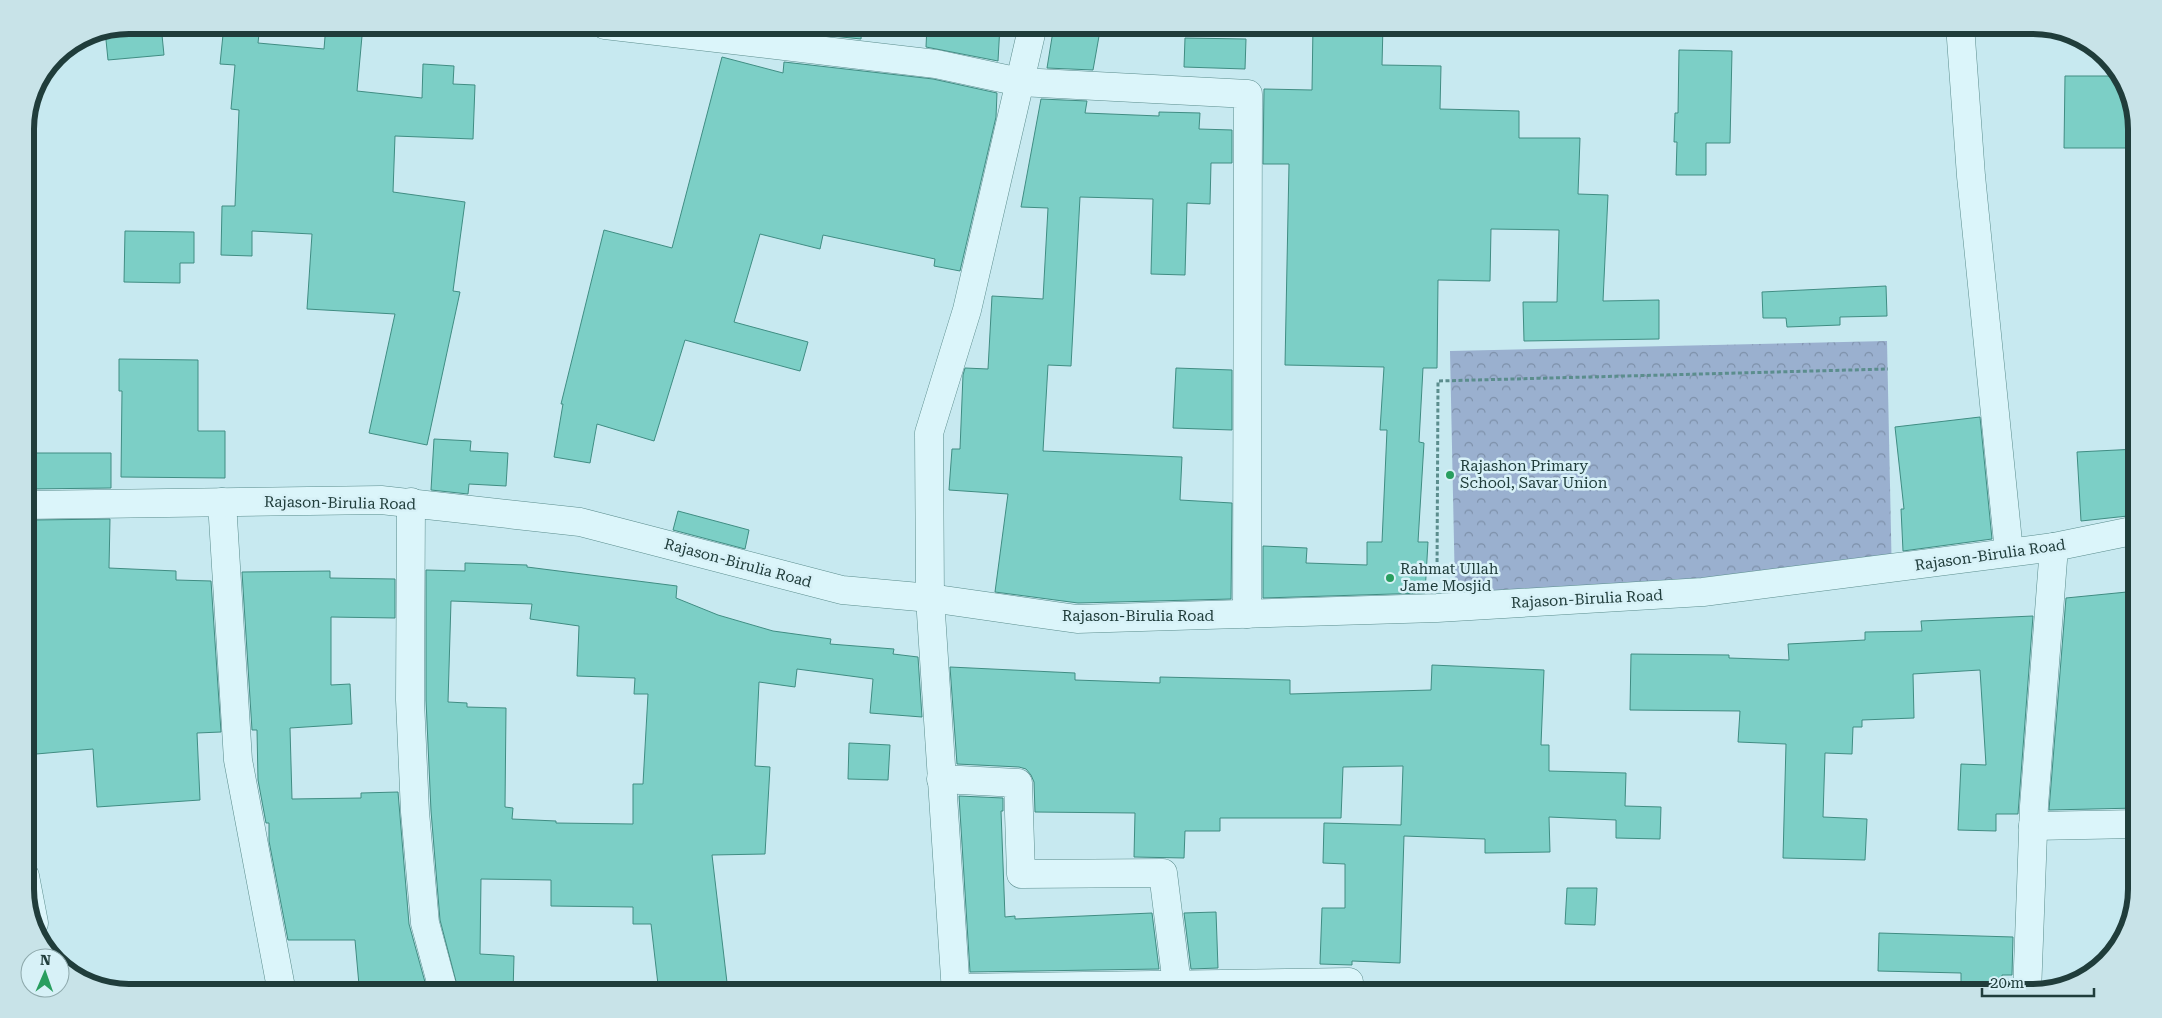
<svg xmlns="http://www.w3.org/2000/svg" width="2162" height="1018" viewBox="0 0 2162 1018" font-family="'Roboto Serif',serif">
<defs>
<pattern id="forest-crowns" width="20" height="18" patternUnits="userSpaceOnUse" patternTransform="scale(1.25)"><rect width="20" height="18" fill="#9ab0cf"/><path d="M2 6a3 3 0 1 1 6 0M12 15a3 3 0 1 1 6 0" fill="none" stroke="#7d90a9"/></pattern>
</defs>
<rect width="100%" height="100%" fill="#c7e9f0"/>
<path fill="url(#forest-crowns)" d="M1887 341 1892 581 1455 591 1450 351Z"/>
<g fill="#7ccfc6" stroke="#408d83" fill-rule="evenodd">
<path d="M129 25H161L164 55 108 60 105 30Z"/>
<path d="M224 25H260L258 43 324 49 326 25H363L357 91 422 98 423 64 454 66 453 84 475 85 473 139 395 136 393 192 465 202 453 291 460 292 427 445 369 433 395 314 307 309 312 234 252 231V256L221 255 222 206H235L239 110 231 109 235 65 220 64Z"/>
<path d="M786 25H862L861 39 785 31Z"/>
<path d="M927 25H1000L998 61 926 47Z"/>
<path d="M1054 25H1101L1093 70 1047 68Z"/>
<path d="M1313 25H1383L1382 65 1441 66 1440 109 1519 111V138H1580L1578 194 1608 195 1603 301 1659 300V339L1524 341 1523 302H1557L1559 230 1491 229 1490 281 1438 280 1437 368H1423L1419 442 1424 443 1418 542H1428L1425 593 1263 598V546L1307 548 1306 563 1367 565V542H1382L1387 430H1380L1384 367 1285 365 1289 164H1263L1264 89 1312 90Z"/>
<path d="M1185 38 1246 39 1245 69 1184 67Z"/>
<path d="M1679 50 1732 51 1730 143H1706V175H1676L1677 142H1674L1675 113H1678Z"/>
<path d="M722 57 783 73 784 62 933 79 997 93 996 117 960 271 934 266 935 259 823 235 820 249 760 234 734 322 808 342 800 371 685 340 654 441 597 424 590 463 554 457 563 404H561L604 230 672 248Z"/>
<path d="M2065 76H2121L2137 122V148H2064Z"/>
<path d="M1041 99 1087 101 1085 113 1159 116V112L1200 113 1199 129 1232 130V163H1211L1210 204 1187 203 1185 275 1151 274 1153 199 1080 197 1071 366 1048 365 1043 451 1182 457 1180 500 1232 503 1231 599 1078 603 995 592 1008 494 949 490 952 449H960L963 375 965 368 988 369 992 296 1043 299 1048 208 1021 207Z"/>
<path d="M125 231 194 232V263H180V283L124 282Z"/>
<path d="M1886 286 1887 316 1840 317V325L1787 327 1786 318H1763L1762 292Z"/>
<path d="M119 359 198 360V431H225V478L121 477 122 391H119Z"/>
<path d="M1176 368 1232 370V430L1173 428Z"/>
<path d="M1980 417 1992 539 1903 551 1901 509H1904L1895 427Z"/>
<path d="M434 439 471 441 470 451 508 453 506 486 469 484 468 494 431 490Z"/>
<path d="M2137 449V515L2081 521 2077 452Z"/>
<path d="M30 453H111V488L29 489Z"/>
<path d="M678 511 749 530 745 549 673 530Z"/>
<path d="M110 519 109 568 176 571V580L211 581 221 732 197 733 200 800 97 807 93 749 25 755V570H34V520Z"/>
<path d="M465 563 527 565V567L677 586 676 598 718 615 773 631 831 639 830 644 894 649 893 654 918 657 922 717 870 713 873 679 797 669 795 687 759 682 755 766 770 767 765 854 712 855 728 991 659 993 651 924H633V907L551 906V880L481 879 480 954 514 956 513 993H459L440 920 431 811 426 700V570L465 571ZM451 601 532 604 530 619 579 626 577 676 635 678 634 694H648L643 784H633V824L556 823V821L512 819 513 808 505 807 506 708 467 707V703L448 702Z"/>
<path d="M330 571V578L395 579V618L331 617V685L350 684 352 724 290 728 292 799 361 798V793L398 792 409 924 428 993H378V984L359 985 355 940H288L269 841V823H266L258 780 257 730H252L242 572Z"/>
<path d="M2137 591V808L2049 810 2066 598Z"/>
<path d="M2033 616 2018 814H1996V831L1958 830 1961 764 1986 765 1980 670 1913 674 1914 718 1862 720V727H1853L1852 754 1825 753 1823 817 1867 819 1865 860 1783 858 1786 744 1738 742 1740 711 1630 710 1631 654 1729 655V658L1789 660 1788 644 1865 640V632L1922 631 1921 621Z"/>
<path d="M1432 665 1544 670 1541 745H1549V771L1626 773 1625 806 1661 807 1660 839 1616 838V820L1549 817 1550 852 1485 853V839L1404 836 1400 963 1352 961V965L1320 964 1322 908H1345V864L1323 863 1324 823 1401 825 1403 766 1343 767 1341 818H1220V831H1185L1184 858 1134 857 1135 813 1035 812 1034 782 1031 775 1026 769 1019 767 957 764 950 667 1075 673V680L1160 683V677L1290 680V694L1431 690Z"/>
<path d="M849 743 890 745 888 780 848 779Z"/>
<path d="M959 796 1003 798V811H1001L1005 917 1015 916V919L1152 913 1159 969 970 972Z"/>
<path d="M1567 888H1597L1595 925 1565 924Z"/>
<path d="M1216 912 1218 968 1191 969 1184 913Z"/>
<path d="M1879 933 2013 937 2012 975H2002V993H1961V973L1878 971Z"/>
</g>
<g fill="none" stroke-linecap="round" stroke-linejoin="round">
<defs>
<g id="minor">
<path d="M605 25 936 64 1020 82 1248 94 1247 614"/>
<path d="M1960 25 1971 176 2009 552"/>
<path d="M222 502 238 760 282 993"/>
<path d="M411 502 410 700 415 812 425 923 444 993"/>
<path d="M941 779 1018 783 1021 874 1163 873 1177 985"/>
<path d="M2033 826 2137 824"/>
<path d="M25 876 34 923"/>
<path d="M956 988 1349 982 1350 993"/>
<path d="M956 993 930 598 929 433 967 310 1033 25"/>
<path d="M2027 993 2034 806 2054 547"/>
</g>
<path id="tertiary" d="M25 505 381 500 580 522 842 590 930 598 1077 619 1437 608 1703 592 2054 547 2137 530"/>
</defs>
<use href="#minor" stroke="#5b8d8d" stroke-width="29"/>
<use href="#tertiary" stroke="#5b8d8d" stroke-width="29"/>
<path stroke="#5b8d8d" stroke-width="3" stroke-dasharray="4 2.5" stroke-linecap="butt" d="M1437 575 1438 381 1888 369"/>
<use href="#minor" stroke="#dbf5fa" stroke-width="28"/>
<use href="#tertiary" stroke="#dbf5fa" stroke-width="28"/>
</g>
<g fill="#299e5f" stroke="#d7f1f7" stroke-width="2">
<circle cx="1450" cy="475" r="5"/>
<circle cx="1390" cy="578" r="5"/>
</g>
<g text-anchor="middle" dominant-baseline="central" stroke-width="5" stroke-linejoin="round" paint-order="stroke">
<g font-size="15" fill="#203d3b" stroke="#d7f1f7" text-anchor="start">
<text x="1460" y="466">Rajashon Primary<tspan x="1460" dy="17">School, Savar Union</tspan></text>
<text x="1400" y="569">Rahmat Ullah<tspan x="1400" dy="17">Jame Mosjid</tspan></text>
</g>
<g font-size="15" fill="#203d3b" stroke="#d7f1f7">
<text transform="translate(340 503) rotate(1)">Rajason-Birulia Road</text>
<text transform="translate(1990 555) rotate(-8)">Rajason-Birulia Road</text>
<text transform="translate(738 563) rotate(15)">Rajason-Birulia Road</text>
<text transform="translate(1587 599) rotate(-3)">Rajason-Birulia Road</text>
<text x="1138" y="616">Rajason-Birulia Road</text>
</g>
</g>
<path d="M0 0H2162V1018H0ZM129 34H2033A95 95 0 0 1 2128 129V889A95 95 0 0 1 2033 984H129A95 95 0 0 1 34 889V129A95 95 0 0 1 129 34Z" fill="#c8e3e8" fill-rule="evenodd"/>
<path fill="none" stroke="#203d3b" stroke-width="6" d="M129 34H2033A95 95 0 0 1 2128 129V889A95 95 0 0 1 2033 984H129A95 95 0 0 1 34 889V129A95 95 0 0 1 129 34Z"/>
<g transform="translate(45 973) rotate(2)"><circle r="24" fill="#d7f1f7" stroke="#8ea9ac"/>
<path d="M0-4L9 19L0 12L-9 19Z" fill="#299e5f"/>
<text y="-8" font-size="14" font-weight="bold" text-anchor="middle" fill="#203d3b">N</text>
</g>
<path d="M1982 988v8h112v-8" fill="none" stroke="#203d3b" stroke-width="2.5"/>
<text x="1990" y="988" font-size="15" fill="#203d3b" stroke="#d7f1f7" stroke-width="4" paint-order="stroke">20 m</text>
</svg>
